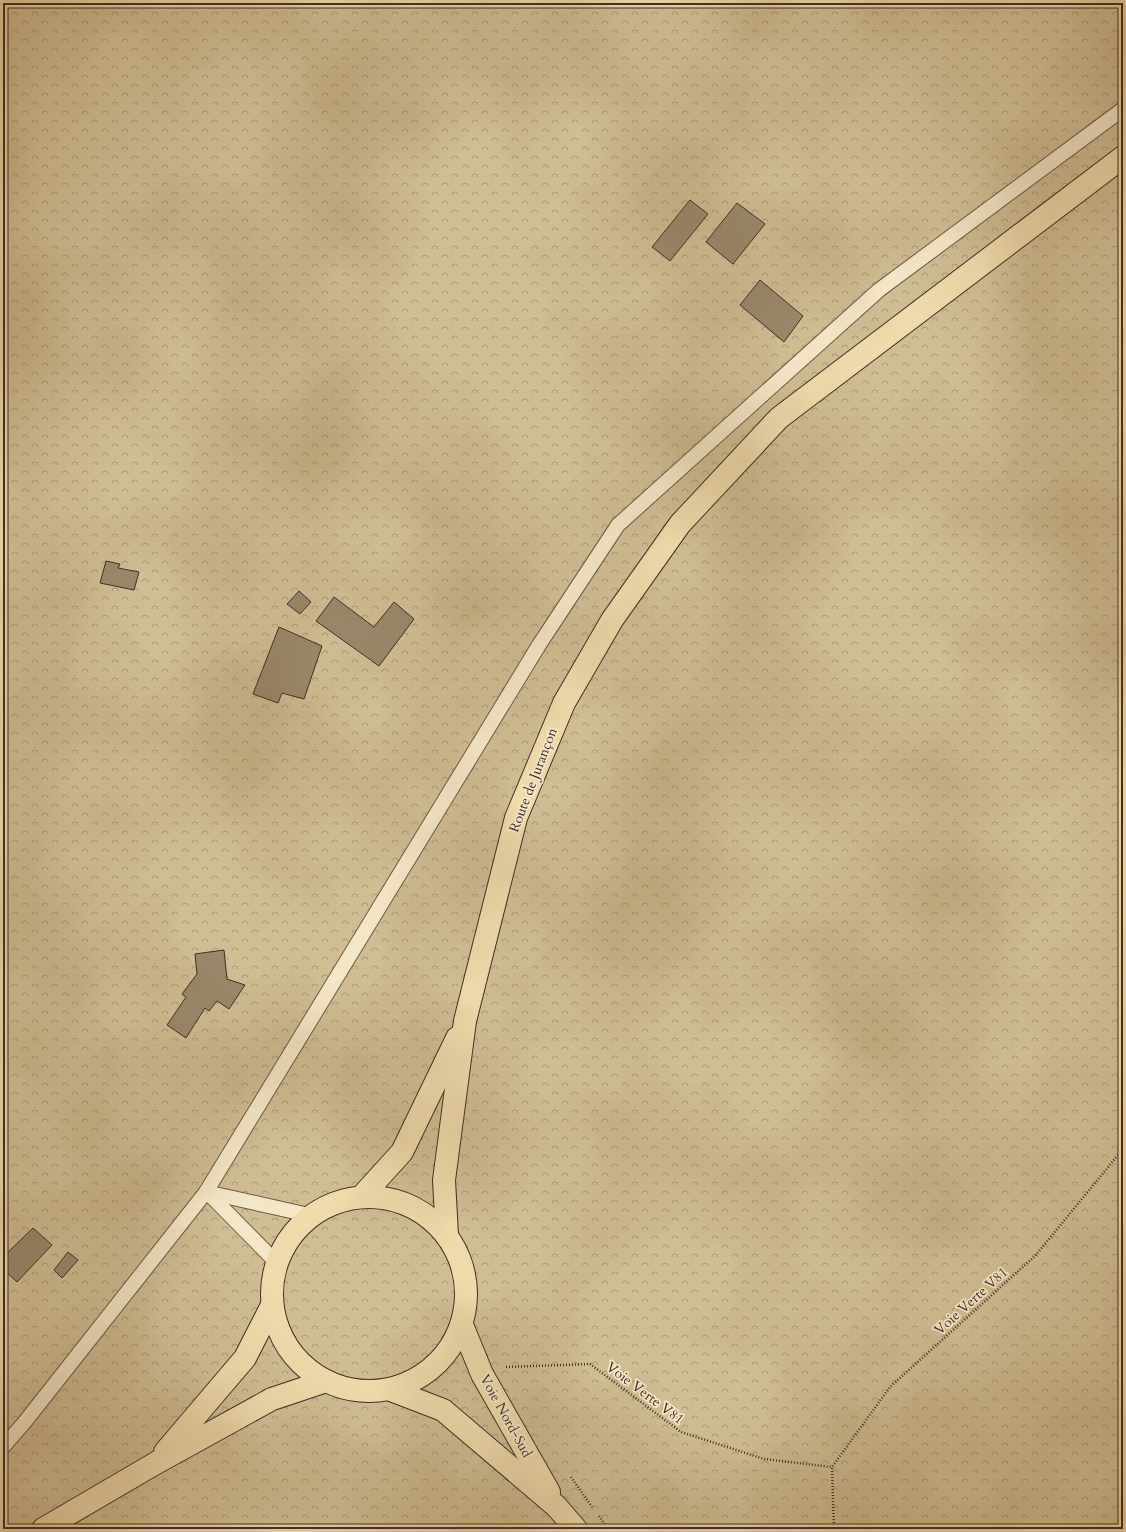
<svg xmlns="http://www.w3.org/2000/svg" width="1126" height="1532" viewBox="0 0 1126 1532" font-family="Cardo,serif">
<defs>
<pattern id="forest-crowns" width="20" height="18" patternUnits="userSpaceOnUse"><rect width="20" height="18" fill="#d0bd94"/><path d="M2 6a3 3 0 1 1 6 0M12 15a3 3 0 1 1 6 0" fill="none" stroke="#aa9a79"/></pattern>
</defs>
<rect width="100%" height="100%" fill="#eedaab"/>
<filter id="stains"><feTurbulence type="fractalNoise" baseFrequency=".005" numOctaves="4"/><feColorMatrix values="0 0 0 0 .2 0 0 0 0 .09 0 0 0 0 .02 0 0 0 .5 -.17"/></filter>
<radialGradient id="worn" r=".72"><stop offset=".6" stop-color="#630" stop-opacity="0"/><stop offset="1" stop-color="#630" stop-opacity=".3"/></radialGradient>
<rect fill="url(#forest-crowns)" stroke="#88765c" x="3" y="3" width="1120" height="1526"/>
<g fill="#9a876b" stroke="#3f2e25">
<path d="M690 200 708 214 670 261 652 247Z"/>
<path d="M737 203 765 224 733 264 706 242Z"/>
<path d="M760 280 803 316 784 342 740 305Z"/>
<path d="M106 561 120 564 118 568 139 572 134 590 100 583Z"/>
<path d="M299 591 311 602 300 614 287 604Z"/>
<path d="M334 597 374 627 394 602 414 619 379 666 316 621Z"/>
<path d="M279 627 322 646 304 699 282 693 278 703 253 694Z"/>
<path d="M224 950 227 979 245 985 229 1009 217 1001 209 1011 205 1008 186 1038 167 1025 186 997 182 994 197 974 195 954Z"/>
<path d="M33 1228 52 1245 17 1282 3 1269V1257Z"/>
<path d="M68 1252 78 1260 62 1278 54 1270Z"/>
</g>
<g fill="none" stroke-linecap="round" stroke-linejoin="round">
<defs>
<g id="lane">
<path d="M206 1192 309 1215"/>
<path d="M207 1192 276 1262"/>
<path d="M3 1447 24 1423 206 1192 539 645 618 525 879 290 1123 109"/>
</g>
<g id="primary">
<path d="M363 1195 402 1152 457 1038"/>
<circle cx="369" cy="1294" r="97"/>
<path d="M447 1235 444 1180 465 1021 516 818 564 703 612 620 680 524 779 418 1123 157"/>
<path d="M462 1325 482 1374 549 1492"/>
<path d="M391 1390 443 1410 556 1506 576 1529"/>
<path d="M165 1452 245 1358 271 1307"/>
<path d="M43 1529 156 1463 272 1399 323 1382"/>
</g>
</defs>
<use href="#lane" stroke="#6b5946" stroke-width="16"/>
<use href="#primary" stroke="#3f2e25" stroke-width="24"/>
<g stroke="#3f2e25" stroke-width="2.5" stroke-dasharray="1 2" stroke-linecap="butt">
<path d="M506 1367 590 1364 681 1432 764 1459 832 1467"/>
<path d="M571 1477 592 1507"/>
<path d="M599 1516 608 1529"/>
<path d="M834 1529 832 1467 890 1387 1035 1256 1123 1149"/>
</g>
<use href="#lane" stroke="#f4e7c8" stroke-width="14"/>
<use href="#primary" stroke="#eedaab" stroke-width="22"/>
</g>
<g text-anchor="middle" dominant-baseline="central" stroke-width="3.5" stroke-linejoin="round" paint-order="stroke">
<g font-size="14" fill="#3f2e25" stroke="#f4e7c8">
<text transform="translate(533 780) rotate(-69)">Route de Jurançon</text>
<text transform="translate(971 1301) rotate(-42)">Voie Verte V81</text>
<text transform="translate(645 1393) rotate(37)">Voie Verte V81</text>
<text transform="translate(506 1416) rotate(61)">Voie Nord-Sud</text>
</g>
</g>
<rect width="1126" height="1532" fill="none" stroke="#eedaab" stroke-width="16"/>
<rect x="4" y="4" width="1118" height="1524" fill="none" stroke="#3f2e25" stroke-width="2"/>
<rect x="8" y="8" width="1110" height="1516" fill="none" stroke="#3f2e25"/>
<rect width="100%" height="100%" filter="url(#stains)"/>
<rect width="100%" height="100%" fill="url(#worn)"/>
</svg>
